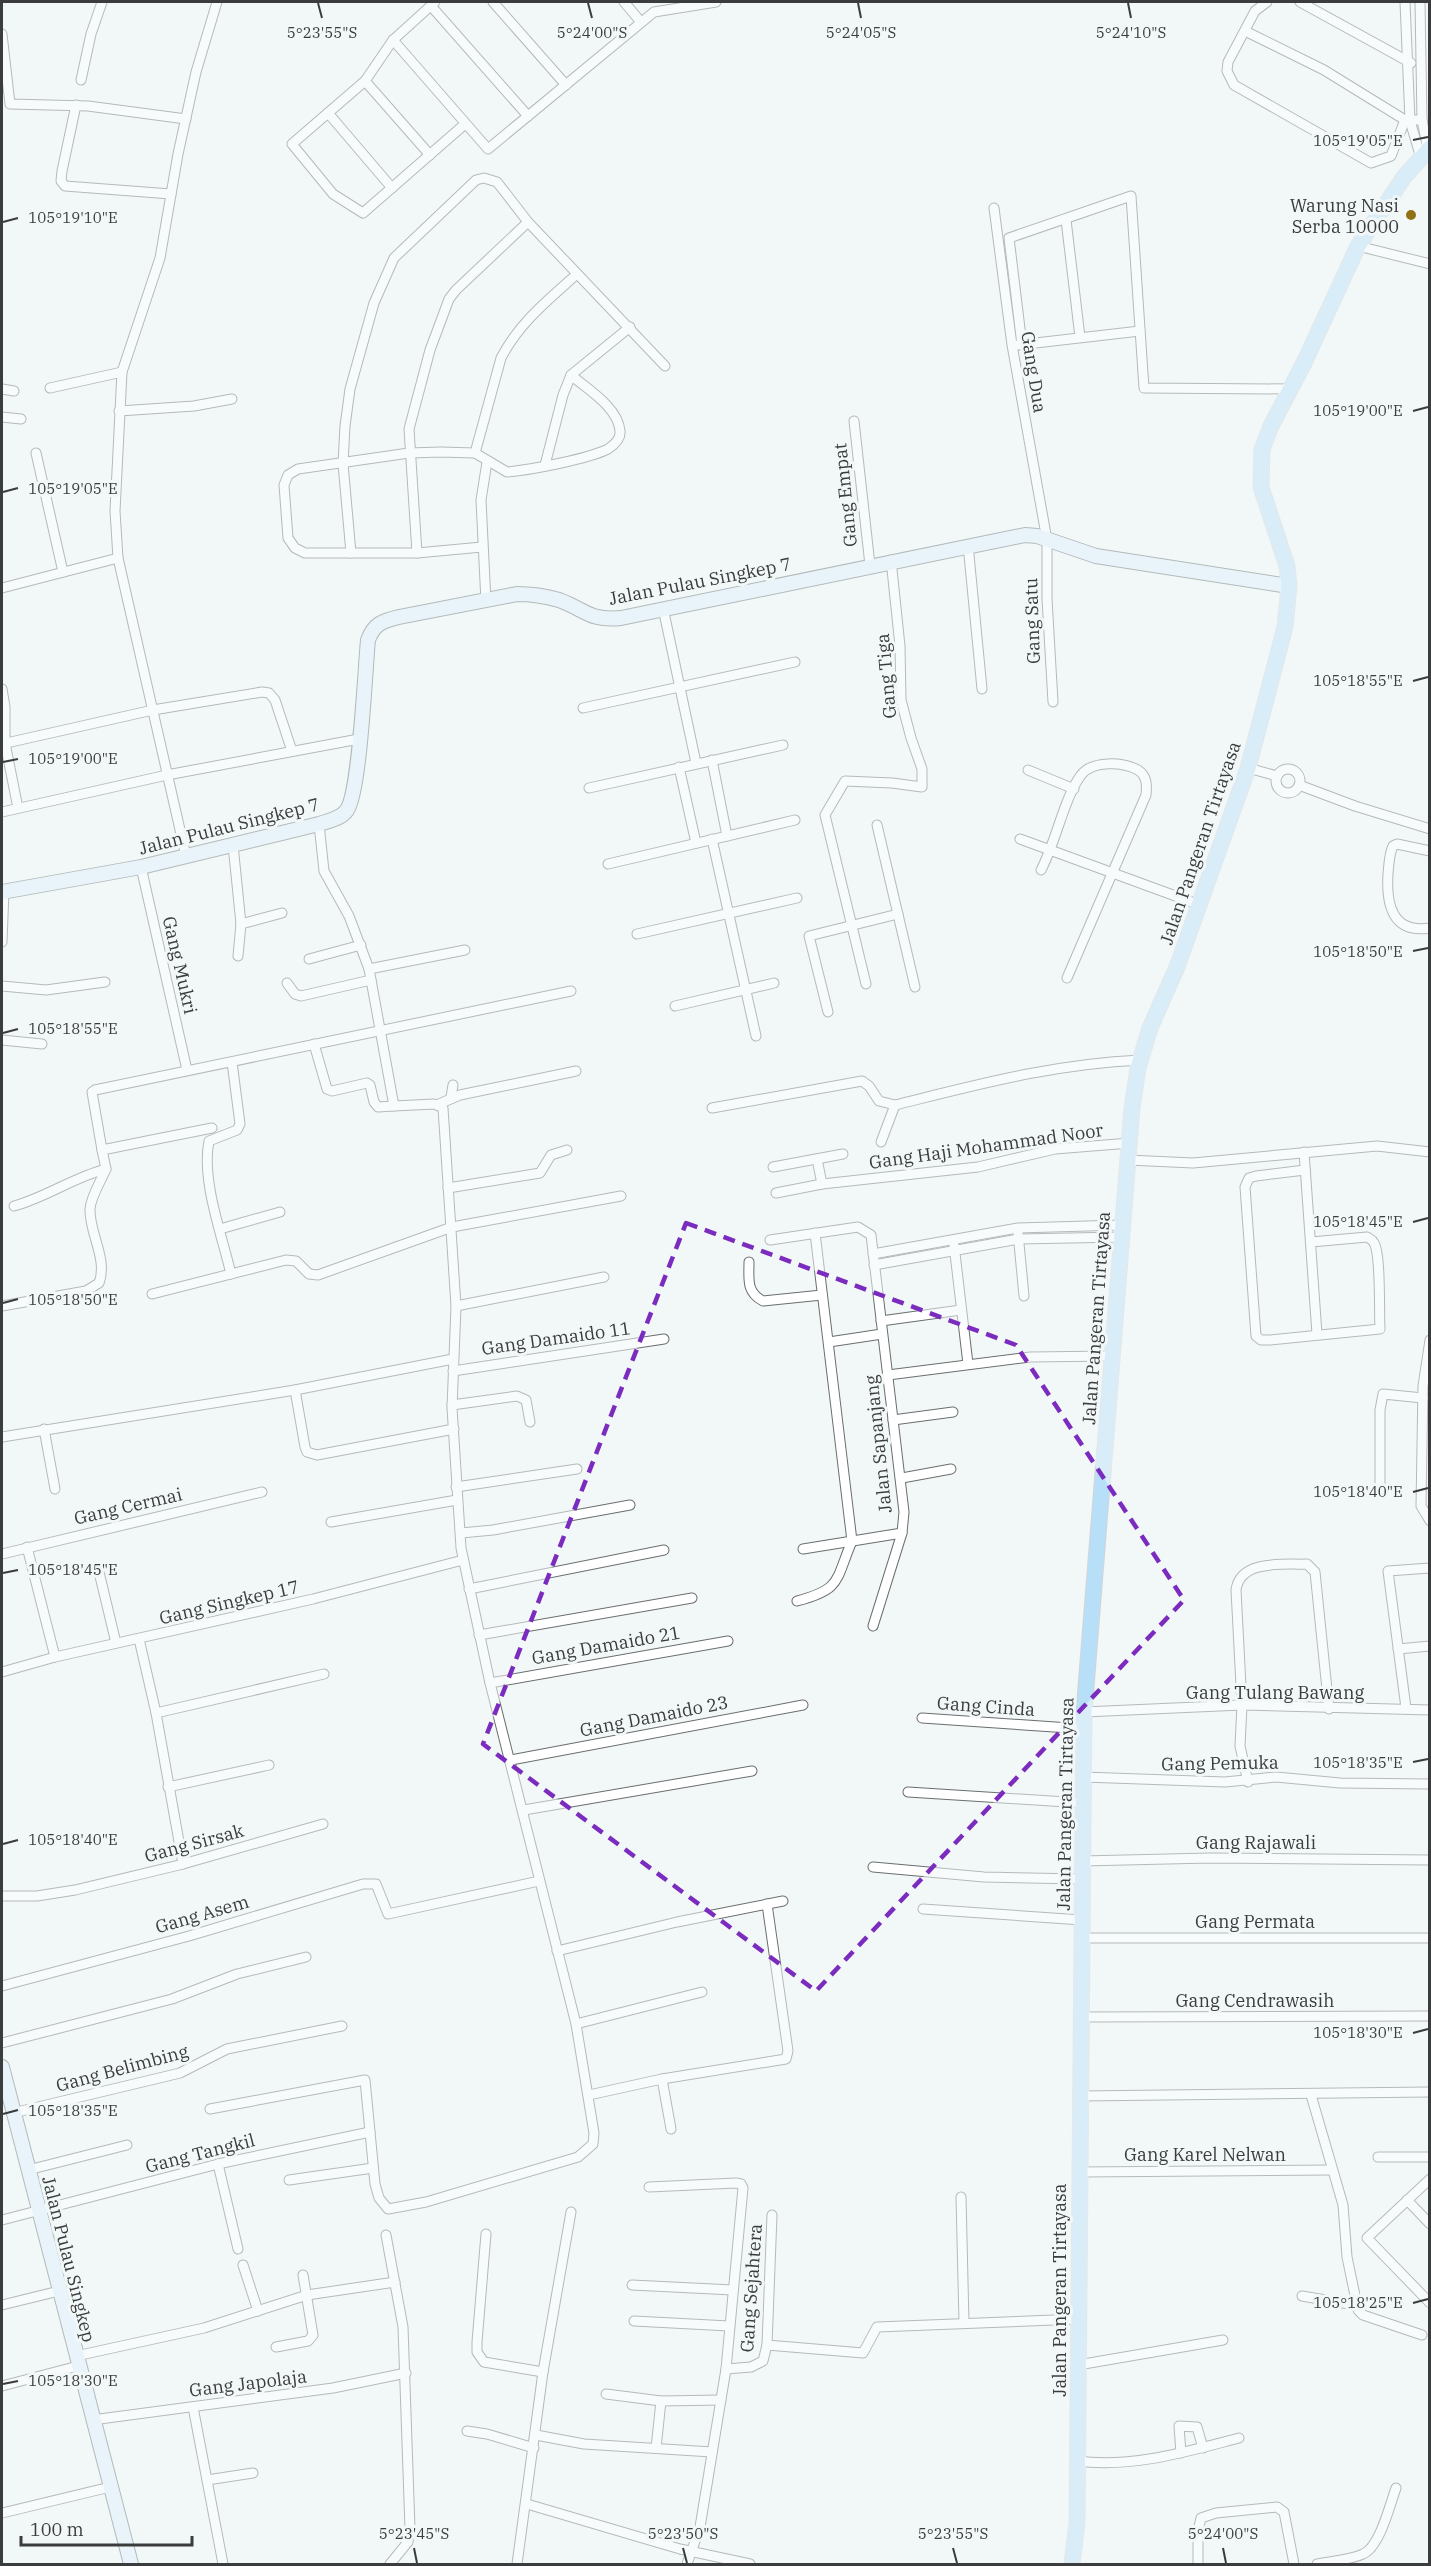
<svg xmlns="http://www.w3.org/2000/svg" width="1431" height="2566" viewBox="0 0 1431 2566" font-family="'IBM Plex Serif',serif">
<rect width="100%" height="100%" fill="#f2f7f8"/>
<g fill="none" stroke-linecap="round" stroke-linejoin="round">
<defs>
<g id="street">
<path d="M435 2 393 40 365 81 292 144 333 194 363 213 465 124"/>
<path d="M493 2 566 85"/>
<path d="M624 2 641 22"/>
<path d="M1267 2 1255 11 1228 62 1227 71 1234 85 1371 163 1391 156 1405 120"/>
<path d="M1300 2 1411 63"/>
<path d="M1405 2 1410 121 1421 158"/>
<path d="M1420 2 1422 120 1428 150"/>
<path d="M431 6 528 116"/>
<path d="M1245 31 1324 70 1405 120H1422"/>
<path d="M2 34 10 104 88 106 186 119"/>
<path d="M393 40 488 149 654 12 716 2"/>
<path d="M81 80 91 34 102 2"/>
<path d="M365 81 430 155"/>
<path d="M76 105 62 171 61 181 65 186 171 194"/>
<path d="M328 113 392 188"/>
<path d="M994 208 1012 345 1047 540V599L1053 702"/>
<path d="M1066 220 1080 337"/>
<path d="M1358 246 1430 264"/>
<path d="M1018 345 1140 331"/>
<path d="M1022 345 1009 238 1131 196 1144 388 1289 389"/>
<path d="M50 388 122 372"/>
<path d="M2 389 14 391"/>
<path d="M119 411 194 406 232 399"/>
<path d="M2 417 21 419"/>
<path d="M854 421 870 565"/>
<path d="M36 453 63 572"/>
<path d="M475 453 501 358C519 323 548 300 577 274"/>
<path d="M545 465 563 395 571 375 630 327"/>
<path d="M968 545 982 689"/>
<path d="M482 547 417 553H305L295 548 288 538 284 485 288 475 298 469 409 453 441 452 475 453 507 472C530 470 588 459 608 449 614 445 621 439 620 431 618 407 587 389 571 375"/>
<path d="M351 553 343 464 345 426 350 389 374 303 394 258 476 180 484 178 497 182 528 222 665 366"/>
<path d="M417 553 409 429 430 350 449 299 456 290 528 222"/>
<path d="M2 588 118 558"/>
<path d="M486 602 481 500 487 462"/>
<path d="M663 608 696 763"/>
<path d="M2 689 5 707V743L18 808"/>
<path d="M583 708 795 662"/>
<path d="M2 744 153 710 262 692 269 693 275 700 292 751"/>
<path d="M712 760 727 836"/>
<path d="M679 767 696 843"/>
<path d="M1248 768 1277 776"/>
<circle cx="1288" cy="781" r="12"/>
<path d="M1028 770 1074 789"/>
<path d="M1299 785 1355 806 1430 829"/>
<path d="M589 788 783 745"/>
<path d="M2 812 167 775 359 739"/>
<path d="M877 825 915 987"/>
<path d="M712 839 756 1036"/>
<path d="M1020 839 1200 905"/>
<path d="M233 845 241 924 238 956"/>
<path d="M1430 851 1397 844 1393 846C1389 854 1389 864 1388 874 1386 904 1392 934 1430 928"/>
<path d="M186 856 118 558 115 511 122 372 160 258 178 154 196 72 217 2"/>
<path d="M608 864 795 820"/>
<path d="M141 867 187 1070"/>
<path d="M1041 870C1056 842 1064 798 1081 775 1093 760 1123 762 1138 770 1147 776 1147 785 1146 795L1067 978"/>
<path d="M241 924 282 913"/>
<path d="M637 934 797 898"/>
<path d="M2 942 4 891"/>
<path d="M309 959 361 945"/>
<path d="M369 969 465 950"/>
<path d="M287 983 295 994 301 996 371 980"/>
<path d="M866 984 825 815 845 781 892 783 922 787V769L911 738 901 700 900 646 891 560"/>
<path d="M2 986 46 990 105 982"/>
<path d="M675 1006 774 983"/>
<path d="M828 1012 809 936 898 914"/>
<path d="M2 1040 42 1044"/>
<path d="M314 1044 327 1089 332 1091 367 1083 370 1085 374 1102 378 1107 394 1106"/>
<path d="M451 1097 453 1085"/>
<path d="M439 1104 460 1095 576 1071"/>
<path d="M712 1108 862 1081 869 1086 879 1101 895 1105C980 1084 1053 1064 1141 1060"/>
<path d="M212 1128 102 1150 92 1092 95 1090 571 991"/>
<path d="M881 1142 895 1105"/>
<path d="M1304 1152 1317 1334"/>
<path d="M817 1159 822 1184"/>
<path d="M1128 1160 1193 1163 1377 1146 1430 1152"/>
<path d="M773 1167 843 1154"/>
<path d="M1305 1170 1256 1176 1249 1178 1245 1187 1256 1336 1261 1340H1270L1380 1329C1379 1312 1381 1254 1374 1243 1372 1239 1370 1239 1367 1237L1311 1242"/>
<path d="M448 1188 540 1173 551 1155 567 1150"/>
<path d="M776 1193 822 1184 978 1167 1055 1149 1130 1143"/>
<path d="M14 1206C47 1197 74 1177 106 1169L102 1150"/>
<path d="M220 1229 280 1212"/>
<path d="M1018 1233 1024 1296"/>
<path d="M770 1240 858 1227 871 1235 904 1512 902 1533 873 1626"/>
<path d="M954 1245 968 1364"/>
<path d="M873 1254 1018 1228 1122 1225"/>
<path d="M749 1262C749 1279 746 1292 763 1301L822 1295"/>
<path d="M874 1265 1019 1239 1122 1237"/>
<path d="M231 1274C222 1235 201 1180 209 1141L237 1130 240 1124 232 1062"/>
<path d="M152 1294 286 1260 296 1261 309 1274 318 1275 452 1227 621 1196"/>
<path d="M2 1306 86 1291 99 1283C108 1259 89 1233 90 1209 91 1196 101 1181 106 1169"/>
<path d="M456 1306 604 1277"/>
<path d="M881 1321 961 1310"/>
<path d="M1430 1340 1423 1386 1421 1506 1430 1521"/>
<path d="M829 1342 882 1334"/>
<path d="M453 1371 664 1339"/>
<path d="M888 1375 1030 1357 1112 1356"/>
<path d="M295 1390 305 1447 307 1452 317 1455 454 1429"/>
<path d="M452 1405 517 1396 526 1400 530 1422"/>
<path d="M893 1420 953 1412"/>
<path d="M44 1429 55 1489"/>
<path d="M2 1437 295 1390 453 1359"/>
<path d="M902 1478 951 1469"/>
<path d="M456 1487 577 1469"/>
<path d="M1380 1490V1410L1383 1394 1423 1398"/>
<path d="M331 1522 457 1500"/>
<path d="M461 1533 493 1530 630 1505"/>
<path d="M27 1547 55 1657"/>
<path d="M803 1549 902 1533"/>
<path d="M2 1554 262 1492"/>
<path d="M98 1568 116 1643"/>
<path d="M469 1589 664 1550"/>
<path d="M797 1601C842 1589 835 1581 852 1541L815 1233"/>
<path d="M479 1635 692 1598"/>
<path d="M139 1639 156 1713 183 1864"/>
<path d="M1398 1649 1430 1646"/>
<path d="M2 1672 55 1657 313 1599 463 1560"/>
<path d="M490 1683 728 1641"/>
<path d="M1406 1708 1388 1571 1430 1568"/>
<path d="M1084 1712 1242 1705 1430 1710"/>
<path d="M156 1713 324 1674"/>
<path d="M922 1718 1084 1729"/>
<path d="M511 1760 803 1705"/>
<path d="M1083 1777 1225 1782 1276 1777 1340 1783 1430 1784"/>
<path d="M1248 1782 1240 1746 1242 1705 1236 1590C1240 1559 1284 1565 1307 1564L1315 1572 1329 1709"/>
<path d="M168 1787 269 1765"/>
<path d="M908 1792 1082 1803"/>
<path d="M524 1810 752 1771"/>
<path d="M1082 1861 1210 1858 1430 1860"/>
<path d="M873 1867 984 1877 1082 1879"/>
<path d="M2 1896H37L75 1890 183 1864 323 1824"/>
<path d="M923 1909 1082 1920"/>
<path d="M1081 1938H1430"/>
<path d="M557 1951 677 1922 783 1901"/>
<path d="M2 1986 189 1936 363 1884H376L388 1914 539 1881"/>
<path d="M1081 2017 1430 2016"/>
<path d="M576 2024 702 1992"/>
<path d="M2 2043 172 1999 237 1974 306 1957"/>
<path d="M662 2079 671 2129"/>
<path d="M589 2095 662 2079 786 2059 788 2051 767 1904"/>
<path d="M1311 2095 1343 2205 1347 2257 1358 2310 1363 2315 1422 2335"/>
<path d="M1080 2096 1430 2092"/>
<path d="M210 2109 365 2080 375 2184 379 2198 388 2209 426 2202 578 2157 593 2144 594 2133 576 2024 490 1683 461 1548 452 1408 456 1306 443 1108 434 1104 394 1106 369 969 349 916 324 871 319 824"/>
<path d="M13 2113 180 2073 227 2049 342 2026"/>
<path d="M1378 2157H1430"/>
<path d="M218 2164 238 2249"/>
<path d="M28 2170 127 2145"/>
<path d="M1080 2172 1331 2170"/>
<path d="M1430 2179 1367 2238 1430 2303"/>
<path d="M289 2180 373 2168"/>
<path d="M649 2187 736 2183 741 2184 743 2188 726 2369 700 2527 687 2564"/>
<path d="M961 2197 964 2323"/>
<path d="M1407 2200 1430 2224"/>
<path d="M2 2220 218 2164 370 2132"/>
<path d="M486 2234 477 2342V2352L484 2362 543 2372"/>
<path d="M386 2235 403 2327 410 2529 408 2542 390 2564"/>
<path d="M243 2265 258 2311"/>
<path d="M632 2285 733 2290"/>
<path d="M1302 2296 1355 2305"/>
<path d="M2 2305 59 2291"/>
<path d="M634 2321 729 2326"/>
<path d="M767 2345 863 2353 877 2327 1079 2319"/>
<path d="M276 2347 308 2341 313 2335 303 2275"/>
<path d="M76 2356 204 2328 307 2295 395 2282"/>
<path d="M1078 2365 1223 2340"/>
<path d="M726 2369 751 2367 763 2361 767 2345 772 2215"/>
<path d="M2 2386 78 2366"/>
<path d="M606 2394 661 2401 721 2400"/>
<path d="M193 2407 223 2564"/>
<path d="M92 2420 333 2388 406 2373"/>
<path d="M467 2431 487 2434 534 2448"/>
<path d="M536 2435 584 2444 712 2452"/>
<path d="M656 2448 661 2401"/>
<path d="M1181 2453 1179 2426 1197 2427 1203 2448"/>
<path d="M1077 2461C1133 2468 1185 2452 1239 2438"/>
<path d="M207 2480 253 2473"/>
<path d="M527 2504 680 2549 750 2564"/>
<path d="M2 2513 110 2487"/>
<path d="M517 2564 543 2372 571 2212"/>
<path d="M1198 2564V2531L1201 2518 1216 2513 1277 2507 1284 2512 1294 2564"/>
<path d="M1317 2564C1332 2561 1350 2560 1363 2554 1380 2547 1390 2504 1396 2488"/>
</g>
<g id="secondary">
<path d="M2 892 141 867 319 824C328 821 341 819 347 810 360 791 365 670 368 640 374 624 382 621 399 617L517 594C531 594 545 596 559 600 586 610 589 621 621 618L1025 535 1037 536 1096 556 1289 586"/>
<path d="M2 2067 131 2564"/>
</g>
<path id="primary" d="M1072 2564 1077 2523 1084 1712 1132 1108 1138 1068 1150 1028 1177 967 1248 768 1285 627 1289 586 1287 566 1261 487 1262 449 1271 426 1304 363 1358 246 1404 177 1430 148"/>
</defs>
<use href="#street" stroke="#6a6e6f" stroke-width="11"/>
<use href="#secondary" stroke="#6a6e6f" stroke-width="16"/>
<use href="#primary" stroke="#d4d4d4" stroke-width="17"/>
<use href="#street" stroke="#fff" stroke-width="9"/>
<use href="#secondary" stroke="#dbeffc" stroke-width="14"/>
<use href="#primary" stroke="#b8dff8" stroke-width="15"/>
</g>
<path d="M0 0H1431V2566H0ZM686 1223 1016 1345 1184 1600 816 1991 483 1744Z" fill="#f2f7f8" fill-opacity=".55" fill-rule="evenodd"/>
<path fill="none" stroke="#7b2cbf" stroke-width="4.5" stroke-dasharray="12 8" stroke-linejoin="round" d="M686 1223 1016 1345 1184 1600 816 1991 483 1744Z"/>
<path fill="none" stroke="#3a3c3d" stroke-width="2" d="M318 3 322 18M588 3 592 18M858 3 861 18M1128 3 1131 18M1413 140 1428 137M3 222 18 218M1413 411 1428 407M3 492 18 488M1413 681 1428 677M3 762 18 759M1413 951 1428 948M3 1033 18 1029M1413 1222 1428 1218M3 1303 18 1299M1413 1492 1428 1488M3 1573 18 1570M1413 1762 1428 1759M3 1844 18 1840M1413 2033 1428 2029M3 2114 18 2110M1413 2303 1428 2299M3 2384 18 2381M414 2548 417 2563M683 2548 687 2563M953 2548 957 2563M1223 2548 1226 2563"/>
<circle fill="#927016" stroke="#f2f7f8" stroke-width="2" cx="1411" cy="215" r="6"/>
<g text-anchor="middle" dominant-baseline="central" stroke-width="6" stroke-linejoin="round" paint-order="stroke">
<g font-size="18" fill="#3a3c3d" stroke="#f2f7f8" text-anchor="end">
<text x="1399" y="205">Warung Nasi<tspan x="1399" dy="21">Serba 10000</tspan></text>
</g>
<g font-size="18" fill="#3a3c3d" stroke="#f2f7f8">
<text transform="translate(1034 372) rotate(81)">Gang Dua</text>
<text transform="translate(845 495) rotate(-96)">Gang Empat</text>
<text transform="translate(700 581) rotate(-11)">Jalan Pulau Singkep 7</text>
<text transform="translate(1032 621) rotate(-92)">Gang Satu</text>
<text transform="translate(886 676) rotate(-95)">Gang Tiga</text>
<text transform="translate(229 826) rotate(-14)">Jalan Pulau Singkep 7</text>
<text transform="translate(1200 843) rotate(-71)">Jalan Pangeran Tirtayasa</text>
<text transform="translate(180 965) rotate(77)">Gang Mukri</text>
<text transform="translate(986 1146) rotate(-8)">Gang Haji Mohammad Noor</text>
<text transform="translate(1096 1318) rotate(-86)">Jalan Pangeran Tirtayasa</text>
<text transform="translate(556 1338) rotate(-8)">Gang Damaido 11</text>
<text transform="translate(878 1444) rotate(-96)">Jalan Sapanjang</text>
<text transform="translate(128 1506) rotate(-13)">Gang Cermai</text>
<text transform="translate(229 1602) rotate(-13)">Gang Singkep 17</text>
<text transform="translate(606 1645) rotate(-10)">Gang Damaido 21</text>
<text x="1275" y="1692">Gang Tulang Bawang</text>
<text transform="translate(986 1706) rotate(4)">Gang Cinda</text>
<text transform="translate(654 1716) rotate(-11)">Gang Damaido 23</text>
<text transform="translate(1220 1763) rotate(-1)">Gang Pemuka</text>
<text transform="translate(1065 1804) rotate(-89)">Jalan Pangeran Tirtayasa</text>
<text x="1256" y="1842">Gang Rajawali</text>
<text transform="translate(194 1843) rotate(-15)">Gang Sirsak</text>
<text transform="translate(202 1914) rotate(-16)">Gang Asem</text>
<text x="1255" y="1921">Gang Permata</text>
<text x="1255" y="2000">Gang Cendrawasih</text>
<text transform="translate(122 2068) rotate(-15)">Gang Belimbing</text>
<text transform="translate(200 2153) rotate(-14)">Gang Tangkil</text>
<text x="1205" y="2154">Gang Karel Nelwan</text>
<text transform="translate(69 2259) rotate(76)">Jalan Pulau Singkep</text>
<text transform="translate(751 2288) rotate(-86)">Gang Sejahtera</text>
<text transform="translate(1059 2290) rotate(-90)">Jalan Pangeran Tirtayasa</text>
<text transform="translate(248 2383) rotate(-7)">Gang Japolaja</text>
</g>
</g>
<g font-size="15" text-anchor="middle" fill="#3a3c3d" stroke="#f2f7f8" stroke-width="6" stroke-linejoin="round" paint-order="stroke">
<text x="322" y="38">5°23'55"S</text>
<text x="592" y="38">5°24'00"S</text>
<text x="861" y="38">5°24'05"S</text>
<text x="1131" y="38">5°24'10"S</text>
<text x="1358" y="146">105°19'05"E</text>
<text x="73" y="223">105°19'10"E</text>
<text x="1358" y="416">105°19'00"E</text>
<text x="73" y="494">105°19'05"E</text>
<text x="1358" y="686">105°18'55"E</text>
<text x="73" y="764">105°19'00"E</text>
<text x="1358" y="957">105°18'50"E</text>
<text x="73" y="1034">105°18'55"E</text>
<text x="1358" y="1227">105°18'45"E</text>
<text x="73" y="1305">105°18'50"E</text>
<text x="1358" y="1497">105°18'40"E</text>
<text x="73" y="1575">105°18'45"E</text>
<text x="1358" y="1768">105°18'35"E</text>
<text x="73" y="1845">105°18'40"E</text>
<text x="1358" y="2038">105°18'30"E</text>
<text x="73" y="2116">105°18'35"E</text>
<text x="1358" y="2308">105°18'25"E</text>
<text x="73" y="2386">105°18'30"E</text>
<text x="414" y="2539">5°23'45"S</text>
<text x="683" y="2539">5°23'50"S</text>
<text x="953" y="2539">5°23'55"S</text>
<text x="1223" y="2539">5°24'00"S</text>
</g>
<rect width="1431" height="2566" fill="none" stroke="#3a3c3d" stroke-width="6"/>
<path d="M21 2536v9h171v-9" fill="none" stroke="#3a3c3d" stroke-width="3"/>
<text x="30" y="2536" font-size="18" fill="#3a3c3d" stroke="#f2f7f8" stroke-width="4.5" paint-order="stroke">100 m</text>
</svg>
